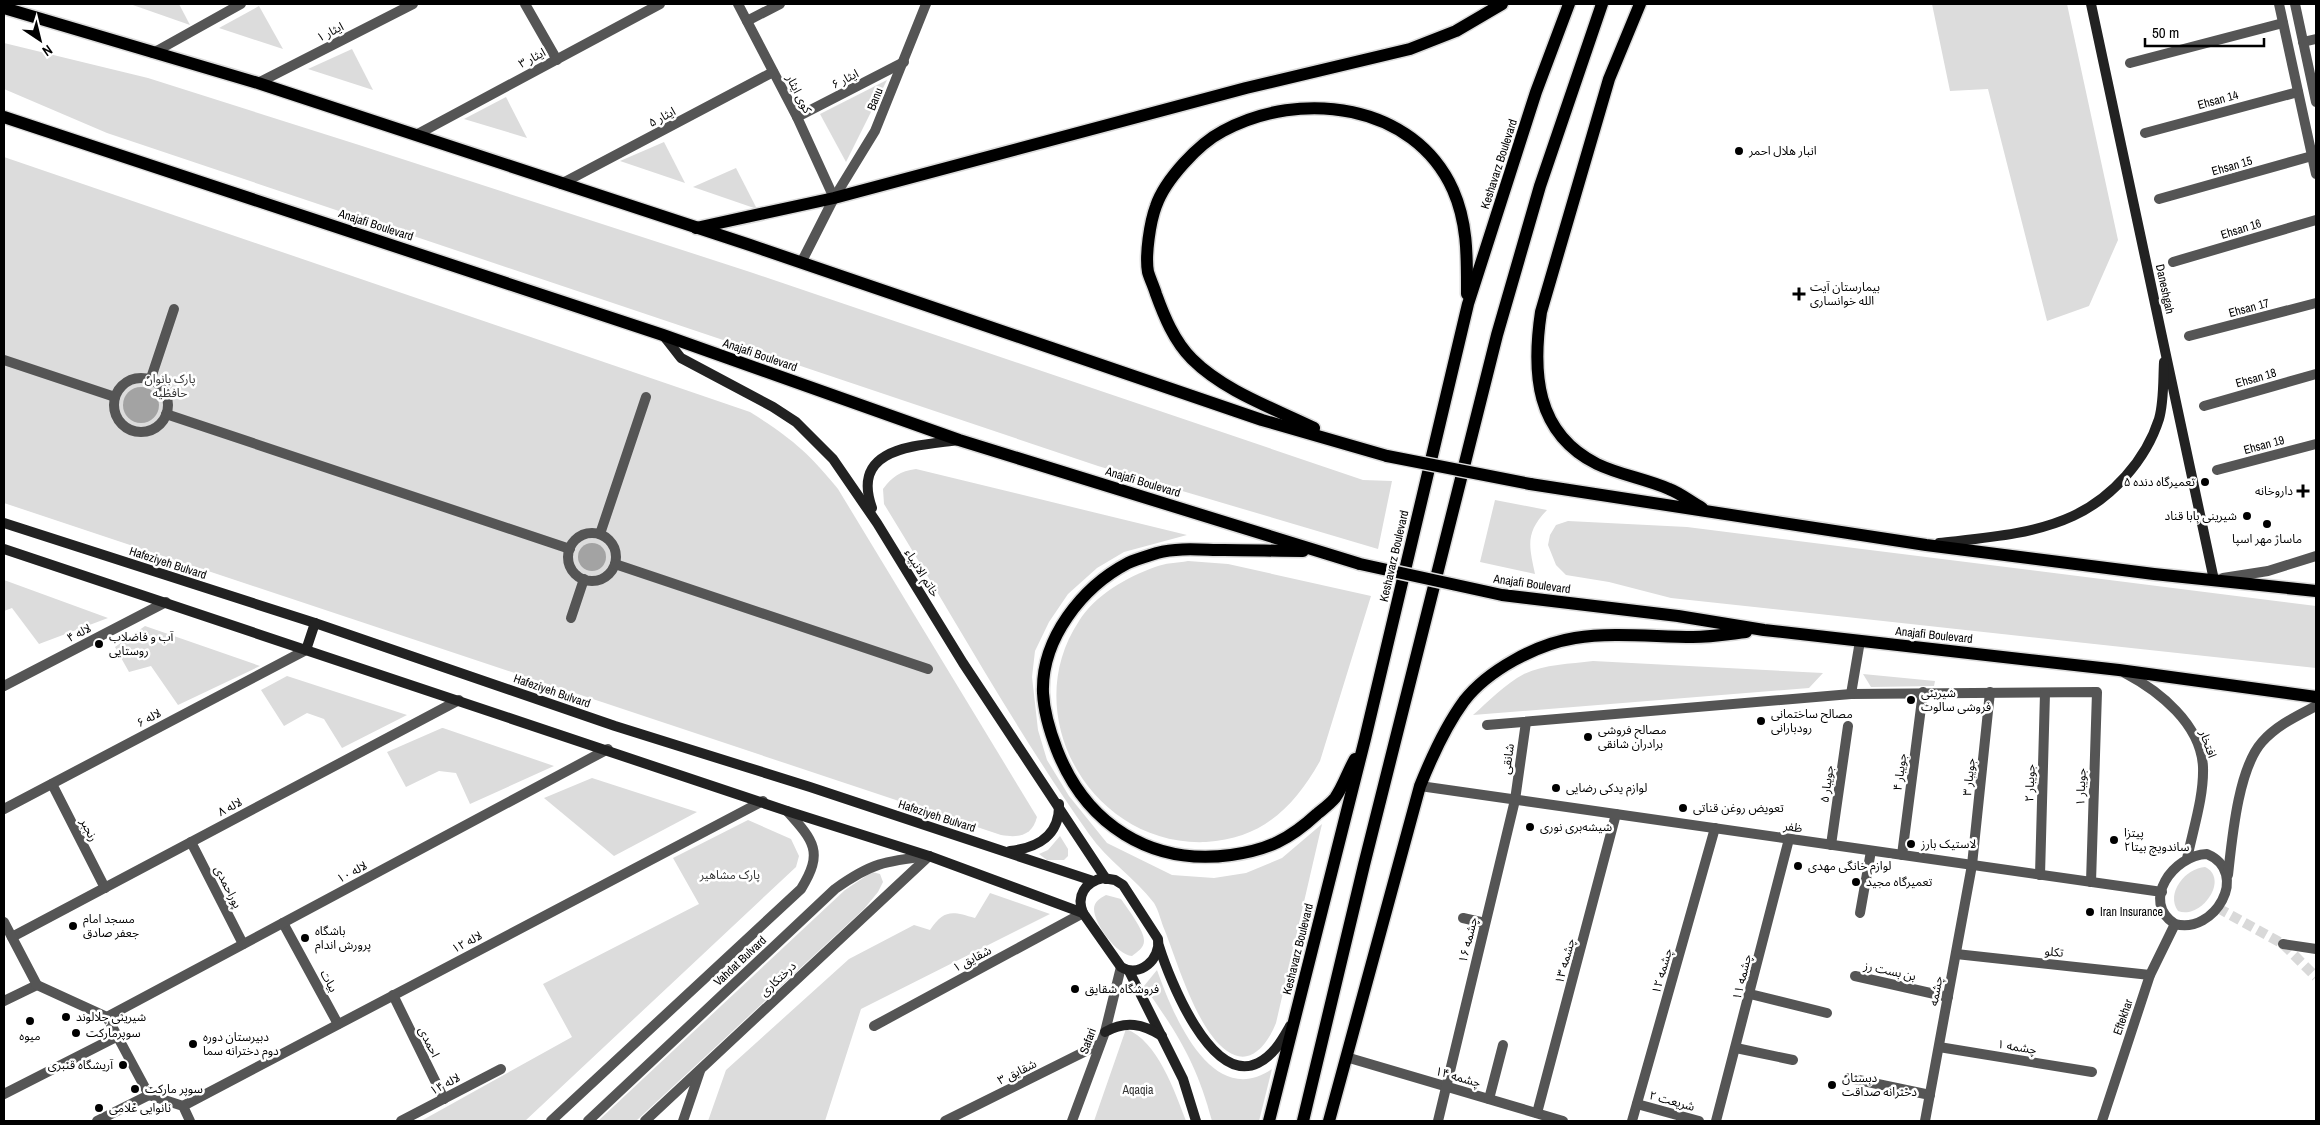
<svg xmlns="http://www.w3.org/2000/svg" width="2320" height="1125" viewBox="0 0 2320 1125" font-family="'Archivo Narrow','Noto Sans Arabic',sans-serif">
<rect width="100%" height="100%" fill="#fff"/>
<g fill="#dcdcdc">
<path d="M130 4H179L190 25Z"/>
<path d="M1932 4H2067L2118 240 2089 306 2047 321 1988 89 1950 91Z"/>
<path d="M259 6 283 49 219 28Z"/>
<path d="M4 43 148 78 359 145 750 272 1363 480 1392 481 1378 549 1098 466 107 133 4 89Z"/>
<path d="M352 49 373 90 308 69Z"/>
<path d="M887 80 846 162 820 114Z"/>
<path d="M506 97 527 138 464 119Z"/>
<path d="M664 142 685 183 620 161Z"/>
<path d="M4 157 750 412C790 437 808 452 838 489L1037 817C1032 836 1019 838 1001 835L4 503Z"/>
<path d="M736 168 757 209 693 187Z"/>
<path d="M916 469 1187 535 1124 552 1097 568 1068 594 1049 622 1035 651 1032 677 1038 730 1047 760 1069 796 1107 843 1172 875 1214 878 1246 873 1282 858 1322 824 1276 1023C1268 1043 1251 1068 1227 1051 1197 1030 1178 964 1165 931 1161 922 1159 911 1154 903 1136 879 1107 860 1089 834 1014 728 952 614 884 504L883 489C892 477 900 471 916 469Z"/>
<path d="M1495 500 1547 510C1525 533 1529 545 1535 574L1480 562Z"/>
<path d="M1568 521 1687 527 2316 606V668L1671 598 1609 582 1566 575 1556 565 1548 545 1550 535 1556 525Z"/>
<path d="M1188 561 1228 564 1371 596 1320 761C1294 807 1262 839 1206 842 1093 847 1016 716 1079 621 1095 595 1127 577 1155 567 1165 563 1177 563 1188 561Z"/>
<path d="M4 580 108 618 39 644 12 608 4 611Z"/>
<path d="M145 626 260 666 178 705 151 666 129 672 115 647Z"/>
<path d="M1593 661 1823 673 1809 688 1473 715C1489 701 1505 684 1524 674 1545 664 1570 664 1593 661Z"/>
<path d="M1863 674 1935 681 1934 686 1871 687Z"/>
<path d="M287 676 407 715 342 748 324 719 307 713 284 726 261 690Z"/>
<path d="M442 728H443L554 766 470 804 456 773 439 771 406 787 387 752Z"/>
<path d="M592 778 697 812 614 856 544 798Z"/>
<path d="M748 820 791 839 799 856 796 867 525 1121H421L572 1037 543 984 699 904 673 858Z"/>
<path d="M1060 836 1068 849V856L1064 860H1047L1039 854 1048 850Z"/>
<path d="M2205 867C2230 879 2201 920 2178 911 2165 893 2186 868 2205 867Z"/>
<path d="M872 872 880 874 883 882 878 892 864 909 636 1121H598L845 890Z"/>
<path d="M990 893 1050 914 861 1009 825 1121H708L726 1070 849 959 914 925 930 930C944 909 952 911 975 918Z"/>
<path d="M1106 895 1121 899C1127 908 1145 931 1144 941 1144 948 1137 952 1132 956 1117 955 1094 924 1094 909 1094 902 1100 898 1106 895Z"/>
<path d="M1157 970C1172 1012 1211 1111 1272 1069L1259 1121H1212C1197 1064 1178 1034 1144 986Z"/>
<path d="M1126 1029C1157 1040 1175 1092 1186 1121H1094Z"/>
</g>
<g fill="#a3a3a3">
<circle cx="141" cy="405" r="18"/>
<circle cx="592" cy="557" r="14"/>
</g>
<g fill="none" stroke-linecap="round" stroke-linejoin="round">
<path stroke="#d9d9d9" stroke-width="10" stroke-dasharray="10 5" stroke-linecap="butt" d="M2218 908 2283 944 2316 977"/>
<defs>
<g id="primary">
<path d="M1640 4 1609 79 1541 312C1532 372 1535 433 1597 464 1620 475 1646 479 1669 489 1680 493 1691 502 1702 508"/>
<path d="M4 8 258 83 750 245 1262 420 1387 456"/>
<path d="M4 117 663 335 959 440 1360 564"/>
<path d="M696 228 834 198 1246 88 1410 49 1456 31 1502 4"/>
<path d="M1314 428C1273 408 1224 391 1192 359 1174 341 1164 316 1156 294 1154 287 1150 279 1148 272 1145 255 1150 222 1156 206 1165 180 1198 144 1223 131 1300 89 1414 103 1453 190 1468 224 1467 258 1467 294"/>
<path d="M1530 484 1926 545 2154 574 2316 591"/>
<path d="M1303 551C1277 551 1251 550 1224 550 1203 550 1179 547 1157 553 1148 556 1137 559 1128 563 1082 587 1041 639 1043 693 1044 712 1050 732 1057 750 1086 824 1150 866 1231 855 1268 850 1290 839 1317 814 1323 809 1330 804 1335 798 1343 787 1348 771 1355 759"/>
<path d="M1502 595 1678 616 1764 630 2119 670 2316 697"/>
<path d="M1269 1121 1365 739 1468 304 1536 92 1569 4"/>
<path d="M1303 1121 1364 865 1497 335 1540 186 1602 4"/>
<path d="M1329 1121 1420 786C1432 756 1445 727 1464 701 1488 670 1537 644 1575 638 1613 632 1655 637 1693 637 1711 637 1729 634 1746 632"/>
</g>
</defs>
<use href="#primary" stroke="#dbdbdb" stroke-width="15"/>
<g stroke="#555" stroke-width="10">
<path d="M4 360 115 397"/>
<circle cx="141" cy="405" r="27"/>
<path d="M150 381 174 309"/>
<path d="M166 414 570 549"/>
<circle cx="592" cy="557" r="24"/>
<path d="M600 534 646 397"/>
<path d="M615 564 928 669"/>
<path d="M571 618 584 579"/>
</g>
<g stroke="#555" stroke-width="10">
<path d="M525 4 557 60"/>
<path d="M738 4 797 117 834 198"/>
<path d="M747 21 780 4"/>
<path d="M2303 42 2316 39"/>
<path d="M153 53 241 4"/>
<path d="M2130 63 2283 23"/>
<path d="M258 83 413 4"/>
<path d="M797 117 904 62"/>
<path d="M2145 133 2298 92"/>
<path d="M416 135 660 4"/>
<path d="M561 184 773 72"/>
<path d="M2159 199 2312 156"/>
<path d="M2173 262 2316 220"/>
<path d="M2189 336 2316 303"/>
<path d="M2204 406 2316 374"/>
<path d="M2217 470 2316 444"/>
<path d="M4 686 166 602"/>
<path d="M1851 694 1860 641"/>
<path d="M1487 725 1851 694 2097 692 2091 882"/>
<path d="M52 784 105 888"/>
<path d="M4 809 306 650"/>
<path d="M191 842 243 944"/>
<path d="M1831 845 1848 726"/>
<path d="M1902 855 1923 692"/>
<path d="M2040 875 2045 693"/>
<path d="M1860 913 1871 851"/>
<path d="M1463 918 1485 923"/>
<path d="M283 923 338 1024"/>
<path d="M12 937 459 700"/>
<path d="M2283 944 2316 949"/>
<path d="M1956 954 2150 975"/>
<path d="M1855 976 1948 997"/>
<path d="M1750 994 1827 1013"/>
<path d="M393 995 444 1099"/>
<path d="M4 1001 37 985"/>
<path d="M107 1017 608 749"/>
<path d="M874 1026 1083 913"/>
<path d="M1939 1047 2092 1072"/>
<path d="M1736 1048 1793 1060"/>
<path d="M1346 1057 1563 1121"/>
<path d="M1849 1078 1930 1095"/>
<path d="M4 1094 118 1036"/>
<path d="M1489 1099 1503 1045"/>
<path d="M1637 1104 1699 1121"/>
<path d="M183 1106 763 801"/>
<path d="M1537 1113 1616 814"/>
<path d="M97 1121 149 1095"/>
<path d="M401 1121 501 1069"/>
<path d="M645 1121 929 856"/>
<path d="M683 1121 700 1071"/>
<path d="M945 1121 1100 1044"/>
<path d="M1438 1121 1515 800 1526 722"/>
<path d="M1632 1121 1715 828"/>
<path d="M1716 1121 1789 839"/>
<path d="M1925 1121 1972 865 1990 692"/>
</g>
<g stroke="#555" stroke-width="10">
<path d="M2279 4 2316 174"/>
<path d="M2295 4 2316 102"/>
<path d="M801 263 834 198 875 131 926 4"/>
<path d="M2223 578 2268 571 2316 556"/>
<path d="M2125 673C2159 691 2201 724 2203 767 2204 797 2193 829 2187 859"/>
<path d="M1420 786 2162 892"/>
<path d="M2207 854C2251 873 2214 935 2175 924 2140 902 2173 855 2207 854Z"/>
<path d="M2228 875C2232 839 2238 769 2262 742 2277 725 2297 716 2316 706"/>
<path d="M4 922 37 985 107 1017 149 1095 183 1106 190 1121"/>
<path d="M551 1121 801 889C824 852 814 841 787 811"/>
<path d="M588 1121 835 889C871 863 885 861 929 856"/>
<path d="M1072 1121 1105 1032 1121 967"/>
<path d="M2102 1121 2150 975 2175 924"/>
</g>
<g stroke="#222" stroke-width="10">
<path d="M2091 4 2214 580"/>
<path d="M663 335 681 358 773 407 796 422 833 459 877 523 963 663 1106 879"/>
<path d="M872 508C850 446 917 446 959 440"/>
<path d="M4 523 315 623 615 726 810 787 1093 881"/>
<path d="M1939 543C1983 538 2032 535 2073 516 2112 498 2146 460 2159 419 2164 402 2163 380 2164 362"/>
<path d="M4 549 787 811 929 856 1083 913"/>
<path d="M306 650 315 623"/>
<path d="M1010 851C1038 848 1060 835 1059 804"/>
<path d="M1103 878 1115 880 1123 885 1158 939C1161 959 1140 978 1121 967L1083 913C1076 896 1085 882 1103 878Z"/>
<path d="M1159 946C1169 978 1211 1086 1258 1063 1274 1055 1282 1040 1290 1026"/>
<path d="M1129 971 1183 1079 1196 1121"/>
<path d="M1105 1032C1126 1020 1143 1024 1162 1036"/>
</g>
<use href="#primary" stroke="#000" stroke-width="12"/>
<defs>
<g id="primary-bridge">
<path d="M1387 456 1530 484"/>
<path d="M1360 564 1502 595"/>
</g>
</defs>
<use href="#primary-bridge" stroke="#dbdbdb" stroke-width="15" stroke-linecap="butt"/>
<use href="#primary-bridge" stroke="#000" stroke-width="12"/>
</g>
<g fill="#000" stroke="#fff" stroke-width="2">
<circle cx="1739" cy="151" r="5"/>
<path d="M1796.5 286.5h5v5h5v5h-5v5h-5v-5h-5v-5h5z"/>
<circle cx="2205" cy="482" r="5"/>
<path d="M2300.5 483.5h5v5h5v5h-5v5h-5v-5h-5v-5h5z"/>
<circle cx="2247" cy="516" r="5"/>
<circle cx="2267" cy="524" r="5"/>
<circle cx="99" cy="644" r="5"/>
<circle cx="1911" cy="700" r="5"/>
<circle cx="1761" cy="721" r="5"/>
<circle cx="1588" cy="737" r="5"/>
<circle cx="1556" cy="788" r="5"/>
<circle cx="1683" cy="808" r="5"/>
<circle cx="1530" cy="827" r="5"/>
<circle cx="2114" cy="840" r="5"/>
<circle cx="1911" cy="844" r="5"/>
<circle cx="1798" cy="866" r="5"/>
<circle cx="1856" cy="882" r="5"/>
<circle cx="2090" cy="912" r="5"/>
<circle cx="73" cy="926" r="5"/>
<circle cx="305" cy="938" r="5"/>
<circle cx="1075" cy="989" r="5"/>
<circle cx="66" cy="1017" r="5"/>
<circle cx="30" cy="1021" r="5"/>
<circle cx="76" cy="1033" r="5"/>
<circle cx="193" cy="1044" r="5"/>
<circle cx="123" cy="1065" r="5"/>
<circle cx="1832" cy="1085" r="5"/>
<circle cx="135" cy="1089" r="5"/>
<circle cx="99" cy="1108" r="5"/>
</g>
<g text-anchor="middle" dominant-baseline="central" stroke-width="5" stroke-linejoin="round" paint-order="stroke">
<g font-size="12" fill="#000" stroke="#fff">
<text transform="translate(330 32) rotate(-27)">ایثار ۱</text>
<text transform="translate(532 58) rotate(-28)">ایثار ۳</text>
<text transform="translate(845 79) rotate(-27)">ایثار ۶</text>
<text transform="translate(799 94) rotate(63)">کوی ایثار</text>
<text transform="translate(875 99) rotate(-68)">Banu</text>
<text transform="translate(2218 100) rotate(-15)">Ehsan 14</text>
<text transform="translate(662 117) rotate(-28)">ایثار ۵</text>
<text transform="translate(1499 164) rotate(-72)">Keshavarz Boulevard</text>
<text transform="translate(2232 166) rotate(-16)">Ehsan 15</text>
<text transform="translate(376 225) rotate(18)">Anajafi Boulevard</text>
<text transform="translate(2241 229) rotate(-17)">Ehsan 16</text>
<text transform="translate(2165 289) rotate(78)">Daneshgah</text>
<text transform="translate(2249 308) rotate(-15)">Ehsan 17</text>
<text transform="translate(760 355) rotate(19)">Anajafi Boulevard</text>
<text transform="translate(2256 378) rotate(-16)">Ehsan 18</text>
<text transform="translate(2264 445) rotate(-15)">Ehsan 19</text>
<text transform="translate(1143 482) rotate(17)">Anajafi Boulevard</text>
<text transform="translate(1394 556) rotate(-77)">Keshavarz Boulevard</text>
<text transform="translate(168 563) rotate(18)">Hafeziyeh Bulvard</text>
<text transform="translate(922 573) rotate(58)">خاتم الانبیاء</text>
<text transform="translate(1532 584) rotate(8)">Anajafi Boulevard</text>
<text transform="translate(79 633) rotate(-27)">لاله ۴</text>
<text transform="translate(1934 635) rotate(6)">Anajafi Boulevard</text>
<text transform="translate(552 691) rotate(19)">Hafeziyeh Bulvard</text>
<text transform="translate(149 718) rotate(-28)">لاله ۶</text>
<text transform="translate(2208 744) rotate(70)">افتخار</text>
<text transform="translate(1508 759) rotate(-82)">شانقی</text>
<text transform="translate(1900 772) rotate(-82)">جویبار ۴</text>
<text transform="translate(1969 777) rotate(-84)">جویبار ۳</text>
<text transform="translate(2030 783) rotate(-88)">جویبار ۲</text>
<text transform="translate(1827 784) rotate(-82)">جویبار ۵</text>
<text transform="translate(2081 787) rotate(-88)">جویبار ۱</text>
<text transform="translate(230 807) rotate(-28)">لاله ۸</text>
<text transform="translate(937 816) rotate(18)">Hafeziyeh Bulvard</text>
<text transform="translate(1793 827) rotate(8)">ظفر</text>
<text transform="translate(89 830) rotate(63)">رنجبر</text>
<text transform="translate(352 872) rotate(-28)">لاله ۱۰</text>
<text transform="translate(228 887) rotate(63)">پوراحمدی</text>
<text transform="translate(1468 940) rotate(-76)">چشمه ۱۶</text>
<text transform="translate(467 942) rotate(-28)">لاله ۱۲</text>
<text transform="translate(1298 949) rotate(-76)">Keshavarz Boulevard</text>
<text transform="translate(2054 952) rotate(6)">تکلو</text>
<text transform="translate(972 959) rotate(-28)">شقایق ۱</text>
<text transform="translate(740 961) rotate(-43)">Vahdat Bulvard</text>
<text transform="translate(1565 961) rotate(-75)">چشمه ۱۳</text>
<text transform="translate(1662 971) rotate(-74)">چشمه ۱۲</text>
<text transform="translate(1890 971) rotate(12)">بن بست رز</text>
<text transform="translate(1742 977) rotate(-76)">چشمه ۱۱</text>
<text transform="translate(778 979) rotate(-43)">درختکاری</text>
<text transform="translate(329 981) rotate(62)">بیات</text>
<text transform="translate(1936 991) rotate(-80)">چشمه</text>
<text transform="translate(2123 1017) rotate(-71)">Eftekhar</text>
<text transform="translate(1088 1041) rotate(-70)">Safari</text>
<text transform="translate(429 1042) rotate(64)">احمدی</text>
<text transform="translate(2017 1047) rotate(9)">چشمه ۱</text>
<text transform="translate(1017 1072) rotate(-26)">شقایق ۳</text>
<text transform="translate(1458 1077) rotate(16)">چشمه ۱۴</text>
<text transform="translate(445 1084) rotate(-28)">لاله ۱۴</text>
<text transform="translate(1672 1101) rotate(15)">شریعت ۲</text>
</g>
<g font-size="12" fill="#000" stroke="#fff" text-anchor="start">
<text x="1749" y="151">انبار هلال احمر</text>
<text x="1810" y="287">بیمارستان آیت<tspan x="1810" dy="14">الله خوانساری</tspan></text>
<text x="2195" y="482" text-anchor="end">تعمیرگاه دنده ۵</text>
<text x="2293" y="491" text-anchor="end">داروخانه</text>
<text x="2237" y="516" text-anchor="end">شیرینی بابا قناد</text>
<text x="2267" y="539" text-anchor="middle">ماساژ مهر اسپا</text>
<text x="109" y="637">آب و فاضلاب<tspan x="109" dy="14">روستایی</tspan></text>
<text x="1921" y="693">شیرینی<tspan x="1921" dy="14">فروشی سالوت</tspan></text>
<text x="1771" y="714">مصالح ساختمانی<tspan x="1771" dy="14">رودبارانی</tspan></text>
<text x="1598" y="730">مصالح فروشی<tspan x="1598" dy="14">برادران شانقی</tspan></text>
<text x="1566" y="788">لوازم یدکی رضایی</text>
<text x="1693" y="808">تعویض روغن قناتی</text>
<text x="1540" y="827">شیشه‌بری نوری</text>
<text x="2124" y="833">پیتزا<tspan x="2124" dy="14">ساندویچ بیتا۲</tspan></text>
<text x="1921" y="844">لاستیک بارز</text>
<text x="1808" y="866">لوازم خانگی مهدی</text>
<text x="1866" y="882">تعمیرگاه مجید</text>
<text x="2100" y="912">Iran Insurance</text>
<text x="83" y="919">مسجد امام<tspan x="83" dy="14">جعفر صادق</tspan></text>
<text x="315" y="931">باشگاه<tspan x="315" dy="14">پرورش اندام</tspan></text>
<text x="1085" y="989">فروشگاه شقایق</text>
<text x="76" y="1017">شیرینی جلالوند</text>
<text x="86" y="1033">سوپرمارکت</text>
<text x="30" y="1036" text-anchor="middle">میوه</text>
<text x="203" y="1037">دبیرستان دوره<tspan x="203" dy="14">دوم دخترانه سما</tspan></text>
<text x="113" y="1065" text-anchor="end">آریشگاه قنبری</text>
<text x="1842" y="1078">دبستان<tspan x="1842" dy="14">دخترانه صداقت</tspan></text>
<text x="145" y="1089">سوپر مارکت</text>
<text x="109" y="1108">نانوایی غلامی</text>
</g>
<g font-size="12" fill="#333" stroke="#fff">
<text x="170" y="379">پارک بانوان<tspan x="170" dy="14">حافظیه</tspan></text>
<text x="730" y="875">پارک مشاهیر</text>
<text x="1138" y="1090">Aqaqia</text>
</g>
</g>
<rect width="2320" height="1125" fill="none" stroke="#000000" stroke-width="10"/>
<g transform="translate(40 40) rotate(145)" stroke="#ffffff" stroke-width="4" paint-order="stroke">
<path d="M0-4L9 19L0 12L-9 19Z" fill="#000000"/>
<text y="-8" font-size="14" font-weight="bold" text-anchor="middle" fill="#000000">N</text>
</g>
<path d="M2145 38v8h119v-8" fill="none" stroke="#000000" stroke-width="2.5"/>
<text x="2152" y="38" font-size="15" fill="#000000" stroke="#ffffff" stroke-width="4" paint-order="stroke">50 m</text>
</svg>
